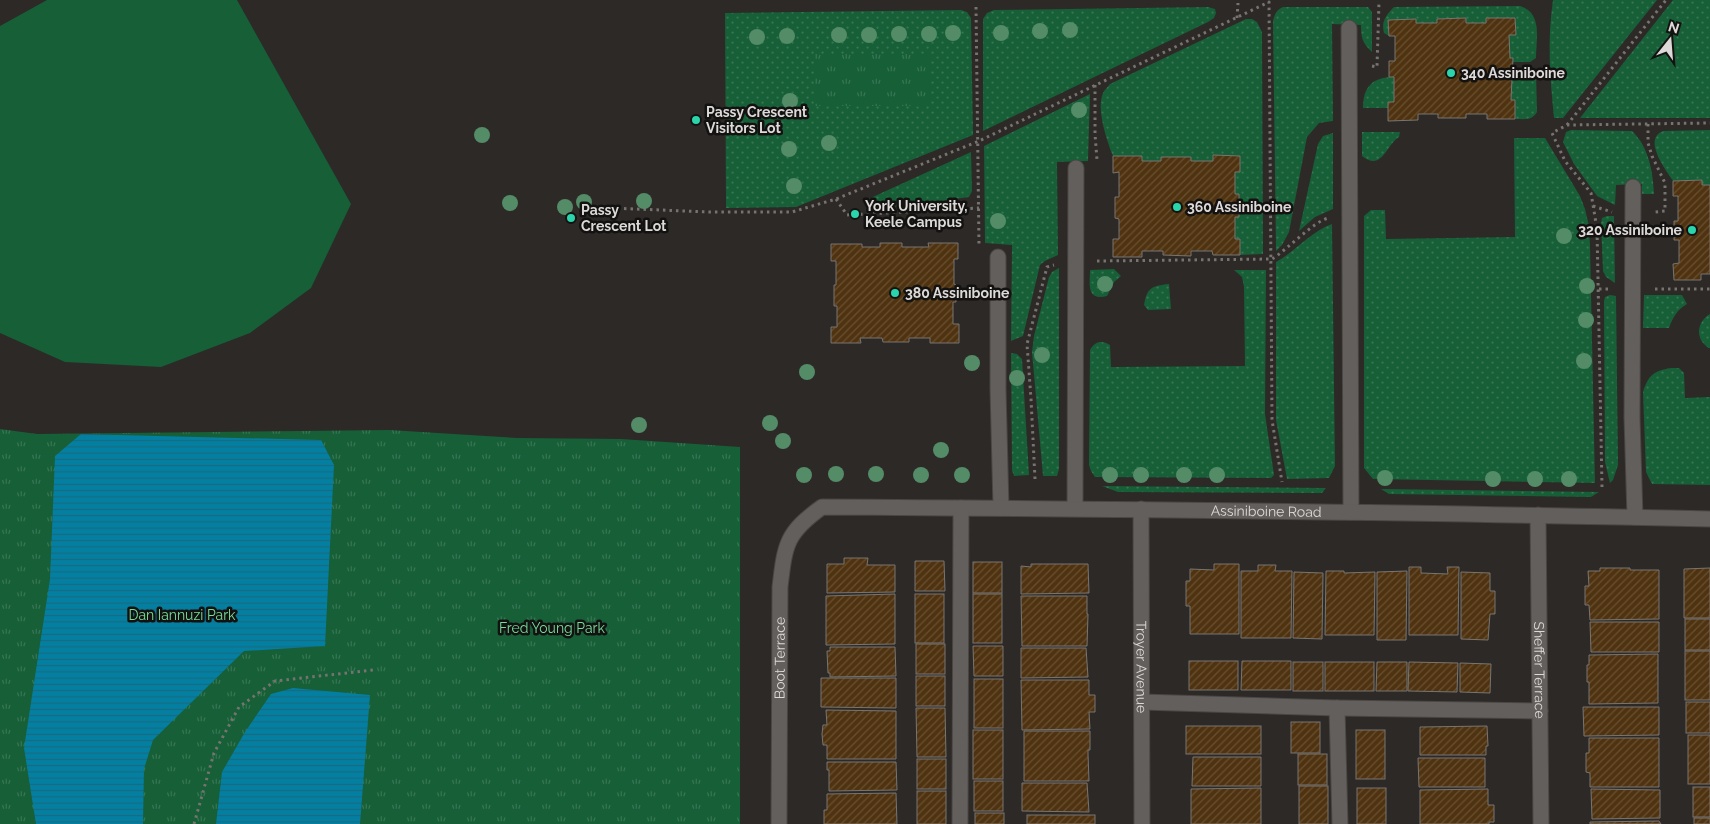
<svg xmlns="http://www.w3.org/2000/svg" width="1710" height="824" viewBox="0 0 1710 824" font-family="Raleway,sans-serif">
<defs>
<pattern id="grass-dots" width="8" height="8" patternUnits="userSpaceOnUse" patternTransform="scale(1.25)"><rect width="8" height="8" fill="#165f37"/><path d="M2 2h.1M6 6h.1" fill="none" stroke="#377553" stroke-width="1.8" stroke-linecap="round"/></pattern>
<pattern id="park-tufts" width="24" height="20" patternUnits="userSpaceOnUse" patternTransform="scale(1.25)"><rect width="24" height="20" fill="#165f37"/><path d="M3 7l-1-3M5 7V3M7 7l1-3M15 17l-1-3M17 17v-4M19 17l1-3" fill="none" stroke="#377553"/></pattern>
<pattern id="water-rules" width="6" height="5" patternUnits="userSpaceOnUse" patternTransform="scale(1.25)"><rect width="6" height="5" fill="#037fa2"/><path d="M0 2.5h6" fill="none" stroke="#196980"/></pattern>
<pattern id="building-hatch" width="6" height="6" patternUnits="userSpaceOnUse" patternTransform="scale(1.25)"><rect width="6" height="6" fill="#4f3310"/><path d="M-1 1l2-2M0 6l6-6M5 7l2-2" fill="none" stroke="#685032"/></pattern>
</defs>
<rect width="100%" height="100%" fill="#2c2927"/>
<g fill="url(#grass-dots)">
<path d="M1553 0H1657L1563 118H1554C1550 79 1547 39 1553 0Z"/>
<path d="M1673 0H1710V118H1580Z"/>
<path d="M1520 6C1543 13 1536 39 1536 58L1530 62H1513V58H1510L1509 35H1516L1515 18 1486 23H1466L1465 18 1438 19 1437 23H1416L1415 19 1389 20V36L1384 33C1381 22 1386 15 1394 7Z"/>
<path d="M1208 7 1215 9 1216 13 1214 18 1208 22 983 131V19L987 13 994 10Z"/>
<path d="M1283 7H1368L1372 12V52C1362 43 1361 37 1361 25L1332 24 1333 121 1319 123 1307 137 1289 232 1282 245 1276 251 1273 21C1275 14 1276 10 1283 7Z"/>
<path d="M961 10 967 12 971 18 973 135 796 207 726 208 725 13Z"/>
<path d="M1246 19H1252L1257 22 1262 32 1263 254 1240 255V240L1235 239V172H1240V156L1213 155V161H1191V157H1162L1161 161H1142L1113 156C1107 141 1096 109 1103 93 1104 90 1108 87 1110 84Z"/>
<path d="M1513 69H1530L1536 73 1537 112C1532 121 1524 119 1515 119V100H1511V79L1513 78Z"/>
<path d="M1394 77V102L1388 108H1363C1363 87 1372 77 1394 77Z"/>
<path d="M1090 94 1088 161 1057 162 1058 255 1045 261 1040 265 1023 336 1011 341 1012 245 985 243 984 146Z"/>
<path d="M1571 130 1632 131C1649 147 1653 172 1654 194H1642V184L1616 185 1615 205 1597 196 1574 164 1563 142 1566 132Z"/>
<path d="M1710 130V185H1702V180L1673 181C1666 170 1642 139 1663 131Z"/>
<path d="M1362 132H1400L1399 137C1386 145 1382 172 1362 156Z"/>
<path d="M1333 133V209L1315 217 1299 231 1318 144 1323 136Z"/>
<path d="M1514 138H1545L1580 196 1585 209 1589 226 1590 245 1595 483 1373 479 1364 468V216L1371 210H1385L1386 239 1515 237Z"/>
<path d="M971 152 972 191 969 197 899 207 864 201Z"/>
<path d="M1607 216H1614L1615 283 1606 277 1603 271 1601 223 1602 218Z"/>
<path d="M1332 224 1335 466 1329 478 1287 479 1276 420V262C1296 251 1310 232 1332 224Z"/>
<path d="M1059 268V469L1057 476H1043L1032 352 1034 336 1049 277 1052 272Z"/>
<path d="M1114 269 1121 276 1114 282 1107 296C1086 301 1090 284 1090 270Z"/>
<path d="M1234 270H1266L1265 414 1274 475 1271 478 1095 477 1091 471 1089 465 1090 350C1095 341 1102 340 1110 345L1111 367 1245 366 1244 287 1242 277Z"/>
<path d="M1169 284 1171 309 1148 310 1144 305C1147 287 1152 286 1169 284Z"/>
<path d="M1610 295 1616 296 1618 465 1613 480 1610 483 1605 462 1604 301 1605 297Z"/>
<path d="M1644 295H1682L1687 304C1677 310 1673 317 1669 328H1643Z"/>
<path d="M1710 314V348H1709C1695 340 1696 322 1710 314Z"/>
<path d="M1011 353 1017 354 1022 359 1029 475 1014 476 1012 470Z"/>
<path d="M1671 368H1679L1684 373 1685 398 1710 397V485L1652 484 1646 472 1643 392C1649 374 1654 371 1671 368Z"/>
<path d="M1102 486 1326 488 1322 493 1118 492Z"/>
<path d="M1381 489 1599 492 1591 497 1389 494Z"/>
</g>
<g fill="url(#park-tufts)">
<rect x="815" y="54" width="116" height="52"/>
<path d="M0 429 37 434 389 430 517 438 621 439 740 447V824H0Z"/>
</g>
<path fill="#165f37" d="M47 0H237L351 204 311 288 250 333 161 367 65 362 0 333V26Z"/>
<g fill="url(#water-rules)">
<path d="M81 434 321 440 334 465 325 646 244 651 153 740 144 769 143 824H36L24 748 50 579 55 456Z"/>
<path d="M293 688 370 695 360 824H216L222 772 245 732 271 694Z"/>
</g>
<g fill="url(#building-hatch)" stroke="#787571">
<path d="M1466 18V23H1486V18H1515L1516 35H1509L1510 58H1513L1511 100H1515V119H1487V114H1466V118H1438V114H1418V120L1388 121V102H1394V77H1389V61H1395V36H1389L1388 20 1416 19V23H1437V19Z"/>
<path d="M1213 155 1240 156V172H1235V194H1239V217H1235V239H1240V255H1213L1212 251H1191V256L1163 255V251H1142V257H1113V239H1119V219L1115 218V197H1119V172L1113 173V156H1142V161H1161V157H1191V161H1213Z"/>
<path d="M1702 180V185H1710V274H1701V280H1674L1673 264 1679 263V240H1674V221H1678V196H1673V181Z"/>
<path d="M880 243H902V247H929L928 243H958V259H954V284L956 285V302H953V324H959V343H930V338H909V342H883L882 338H860L861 343H831V327H837V306H834V285H836V261H831V244H862V247H880Z"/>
<path d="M844 558H868L867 565H895V592L827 593V564H844Z"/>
<path d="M915 561H944L945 591H915Z"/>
<rect x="973" y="562" width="29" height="31"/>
<path d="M1031 564H1088L1089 593 1021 594V566L1031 567Z"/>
<path d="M1214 564H1239V634H1190V606H1186V581H1190V569L1214 570Z"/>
<path d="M1258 565H1276L1275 571H1292L1291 638H1241V571H1258Z"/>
<path d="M1409 567H1421V573L1448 574 1447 567H1459L1458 635H1409Z"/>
<path d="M1600 568H1630V570H1659V619L1590 620 1589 605H1585V586H1589L1588 571H1600Z"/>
<path d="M1710 568V618H1684V569Z"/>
<path d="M1326 571H1344V573L1375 572 1374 635H1325Z"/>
<path d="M1407 571 1406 640H1377V572Z"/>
<path d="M1294 572 1323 573 1322 639 1293 638Z"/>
<path d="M1461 572 1490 573V591H1495V614H1490L1488 640 1461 639Z"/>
<path d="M895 594V644L826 645V596Z"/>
<rect x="915" y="594" width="29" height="49"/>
<rect x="973" y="594" width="29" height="49"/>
<path d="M1021 596H1087V614H1088L1087 646H1022Z"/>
<rect x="1685" y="619" width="25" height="31"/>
<path d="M1590 622H1659V652H1591Z"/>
<rect x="916" y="644" width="29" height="30"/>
<path d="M973 646H1003V676H974Z"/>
<path d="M830 647H895L896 676 830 677V673H828L827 651H830Z"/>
<path d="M1021 648H1086L1088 677 1021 678Z"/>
<rect x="1685" y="651" width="25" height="49"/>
<path d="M1658 654V703L1589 704V682H1587V665H1589V655Z"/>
<rect x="1189" y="661" width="49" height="29"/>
<path d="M1242 661H1291V690H1241Z"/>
<rect x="1293" y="662" width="30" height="29"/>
<rect x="1325" y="662" width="49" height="29"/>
<path d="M1377 662H1407V691H1376Z"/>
<path d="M1409 662 1458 663 1457 692 1408 691Z"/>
<path d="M1460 663 1491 664 1490 693 1460 692Z"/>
<rect x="916" y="676" width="29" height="30"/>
<path d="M821 678H896V708L821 707Z"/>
<rect x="974" y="679" width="29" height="49"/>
<path d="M1021 680H1089V695H1095V712H1089L1090 729 1022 730Z"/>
<rect x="1686" y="702" width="24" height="31"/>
<path d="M1583 707H1659V735L1584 736Z"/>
<path d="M916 708H945L946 757H917Z"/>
<path d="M826 710 896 711V759H827V745H823L822 734 823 725H827Z"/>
<rect x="1291" y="722" width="29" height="31"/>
<rect x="1186" y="726" width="75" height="28"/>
<path d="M1487 726 1488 746H1486V755H1420V727Z"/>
<rect x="973" y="730" width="30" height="49"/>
<rect x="1356" y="730" width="29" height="49"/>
<path d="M1024 731H1090V750H1088V754L1089 781H1024Z"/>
<rect x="1688" y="735" width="22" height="49"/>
<path d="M1589 738H1659V787H1590V773L1586 772V753H1589Z"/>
<rect x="1298" y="754" width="29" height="31"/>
<path d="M1193 757H1261V786H1192Z"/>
<path d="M1418 758H1485V787H1419Z"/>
<rect x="917" y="759" width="29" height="30"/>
<path d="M827 762H896L897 790 829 791V770H827Z"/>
<rect x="974" y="781" width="29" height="30"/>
<path d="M1022 783H1087L1089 812 1022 811Z"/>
<rect x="1299" y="786" width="29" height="38"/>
<rect x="1693" y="787" width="17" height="30"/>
<path d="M1261 788V824H1191V789Z"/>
<rect x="1357" y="788" width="29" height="36"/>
<path d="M1488 789V805H1494V822H1489V824H1420V790Z"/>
<path d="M1591 789 1660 790V818L1592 819Z"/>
<rect x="917" y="791" width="29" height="33"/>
<path d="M896 793 897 824H824V810H827V794Z"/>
<rect x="975" y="813" width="29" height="11"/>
<rect x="1027" y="815" width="68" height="9"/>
<rect x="1694" y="818" width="16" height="6"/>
<path d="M1659 821 1661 824H1590V822Z"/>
</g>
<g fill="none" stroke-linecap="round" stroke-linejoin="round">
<defs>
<g id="minor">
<path d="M1349 28 1351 512"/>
<path d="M1633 187 1632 418 1635 517"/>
<path d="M998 257V389L1001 508"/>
<path d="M1075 508 1076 168"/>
<path id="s1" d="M1141 509 1142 824"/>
<path id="s2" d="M1538 515 1541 824"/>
<path d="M1142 702 1337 708 1540 711"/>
<path d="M1337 708 1340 824"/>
<path id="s3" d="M779 824 780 587C785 544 786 533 822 507 1118 509 1414 512 1710 519"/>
<path d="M960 824 961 508"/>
</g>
</defs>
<use href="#minor" stroke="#494644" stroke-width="17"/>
<g stroke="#767371" stroke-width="3" stroke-dasharray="2.5 4" stroke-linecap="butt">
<path d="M976 7 979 246"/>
<path d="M1237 18 1238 3"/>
<path d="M1372 66 1377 67 1379 2"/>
<path d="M1095 85V134L1097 160"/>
<path d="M1648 124V143L1652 156 1665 183V211L1655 212"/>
<path d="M1567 125 1666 0"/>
<path d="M836 199 847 215 979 208"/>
<path d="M1593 206 1612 212"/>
<path d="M611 208 709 212H792L836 199 979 141 1269 2 1272 420 1282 482"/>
<path d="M1097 261 1272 259C1287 250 1315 220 1329 218"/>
<path d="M1599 289H1611"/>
<path d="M1655 289H1710"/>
<path d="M1035 479 1031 399 1027 344 1047 267 1054 265"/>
<path d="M1602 487 1597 229 1591 193 1565 161 1552 133 1567 125 1710 123"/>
<path d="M194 824 214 753 239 707 275 681 373 670"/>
</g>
<use href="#minor" stroke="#635f5c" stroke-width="15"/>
</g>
<g fill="#548c67">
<circle cx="1070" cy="30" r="8"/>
<circle cx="1040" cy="31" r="8"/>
<circle cx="953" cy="33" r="8"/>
<circle cx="1001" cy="33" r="8"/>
<circle cx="899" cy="34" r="8"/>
<circle cx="929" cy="34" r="8"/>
<circle cx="839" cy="35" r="8"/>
<circle cx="869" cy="35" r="8"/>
<circle cx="787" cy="36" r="8"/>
<circle cx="757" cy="37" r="8"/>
<circle cx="790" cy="101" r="8"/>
<circle cx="1079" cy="110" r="8"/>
<circle cx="482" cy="135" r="8"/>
<circle cx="829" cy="143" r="8"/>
<circle cx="789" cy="149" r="8"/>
<circle cx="794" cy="186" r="8"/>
<circle cx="644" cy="201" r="8"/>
<circle cx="584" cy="202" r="8"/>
<circle cx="510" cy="203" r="8"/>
<circle cx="565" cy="207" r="8"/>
<circle cx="998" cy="221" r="8"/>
<circle cx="1564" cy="236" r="8"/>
<circle cx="1105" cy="284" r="8"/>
<circle cx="1587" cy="286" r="8"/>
<circle cx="1586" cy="320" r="8"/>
<circle cx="1042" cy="355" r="8"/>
<circle cx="1584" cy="361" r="8"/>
<circle cx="972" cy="363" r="8"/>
<circle cx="807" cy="372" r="8"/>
<circle cx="1017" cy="378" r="8"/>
<circle cx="770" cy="423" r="8"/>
<circle cx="639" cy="425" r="8"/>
<circle cx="783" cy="441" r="8"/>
<circle cx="941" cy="450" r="8"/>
<circle cx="836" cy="474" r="8"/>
<circle cx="876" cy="474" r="8"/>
<circle cx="804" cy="475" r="8"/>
<circle cx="921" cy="475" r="8"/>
<circle cx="962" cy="475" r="8"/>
<circle cx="1110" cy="475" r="8"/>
<circle cx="1141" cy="475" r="8"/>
<circle cx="1184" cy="475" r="8"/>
<circle cx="1217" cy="475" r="8"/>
<circle cx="1385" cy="478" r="8"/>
<circle cx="1493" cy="479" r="8"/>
<circle cx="1535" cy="479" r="8"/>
<circle cx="1569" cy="479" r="8"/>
</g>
<g fill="#2ad5ac" stroke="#131211" stroke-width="2">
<circle cx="1451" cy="73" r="5"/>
<circle cx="696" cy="120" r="5"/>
<circle cx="1177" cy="207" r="5"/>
<circle cx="855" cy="214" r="5"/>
<circle cx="571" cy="218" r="5"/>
<circle cx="1692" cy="230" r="5"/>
<circle cx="895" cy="293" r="5"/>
</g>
<g text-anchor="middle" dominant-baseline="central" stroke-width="5" stroke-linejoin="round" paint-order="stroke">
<g font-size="14" font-weight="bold" fill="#dcd9d8" stroke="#131211" text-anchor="start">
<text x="1461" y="73">340 Assiniboine</text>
<text x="706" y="112">Passy Crescent<tspan x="706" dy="16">Visitors Lot</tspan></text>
<text x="865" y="206">York University,<tspan x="865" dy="16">Keele Campus</tspan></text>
<text x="1187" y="207">360 Assiniboine</text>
<text x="581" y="210">Passy<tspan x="581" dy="16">Crescent Lot</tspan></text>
<text x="1682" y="230" text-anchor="end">320 Assiniboine</text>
<text x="905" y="293">380 Assiniboine</text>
</g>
<g font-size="14" fill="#dcd9d8" stroke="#131211">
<text stroke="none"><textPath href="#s3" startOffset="776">Assiniboine Road</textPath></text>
<text stroke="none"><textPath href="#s3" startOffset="166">Boot Terrace</textPath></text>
<text stroke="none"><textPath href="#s1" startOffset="158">Troyer Avenue</textPath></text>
<text stroke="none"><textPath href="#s2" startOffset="155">Sheffer Terrace</textPath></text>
</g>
<g font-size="14" fill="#75dd9b" stroke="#131211">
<text x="182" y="615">Dan Iannuzi Park</text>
<text x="552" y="628">Fred Young Park</text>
</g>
</g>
<g transform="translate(1670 40) rotate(17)" stroke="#131211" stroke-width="4" paint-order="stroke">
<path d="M0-4L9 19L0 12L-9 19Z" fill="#dcd9d8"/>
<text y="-8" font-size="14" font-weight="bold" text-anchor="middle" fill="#dcd9d8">N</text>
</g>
</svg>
